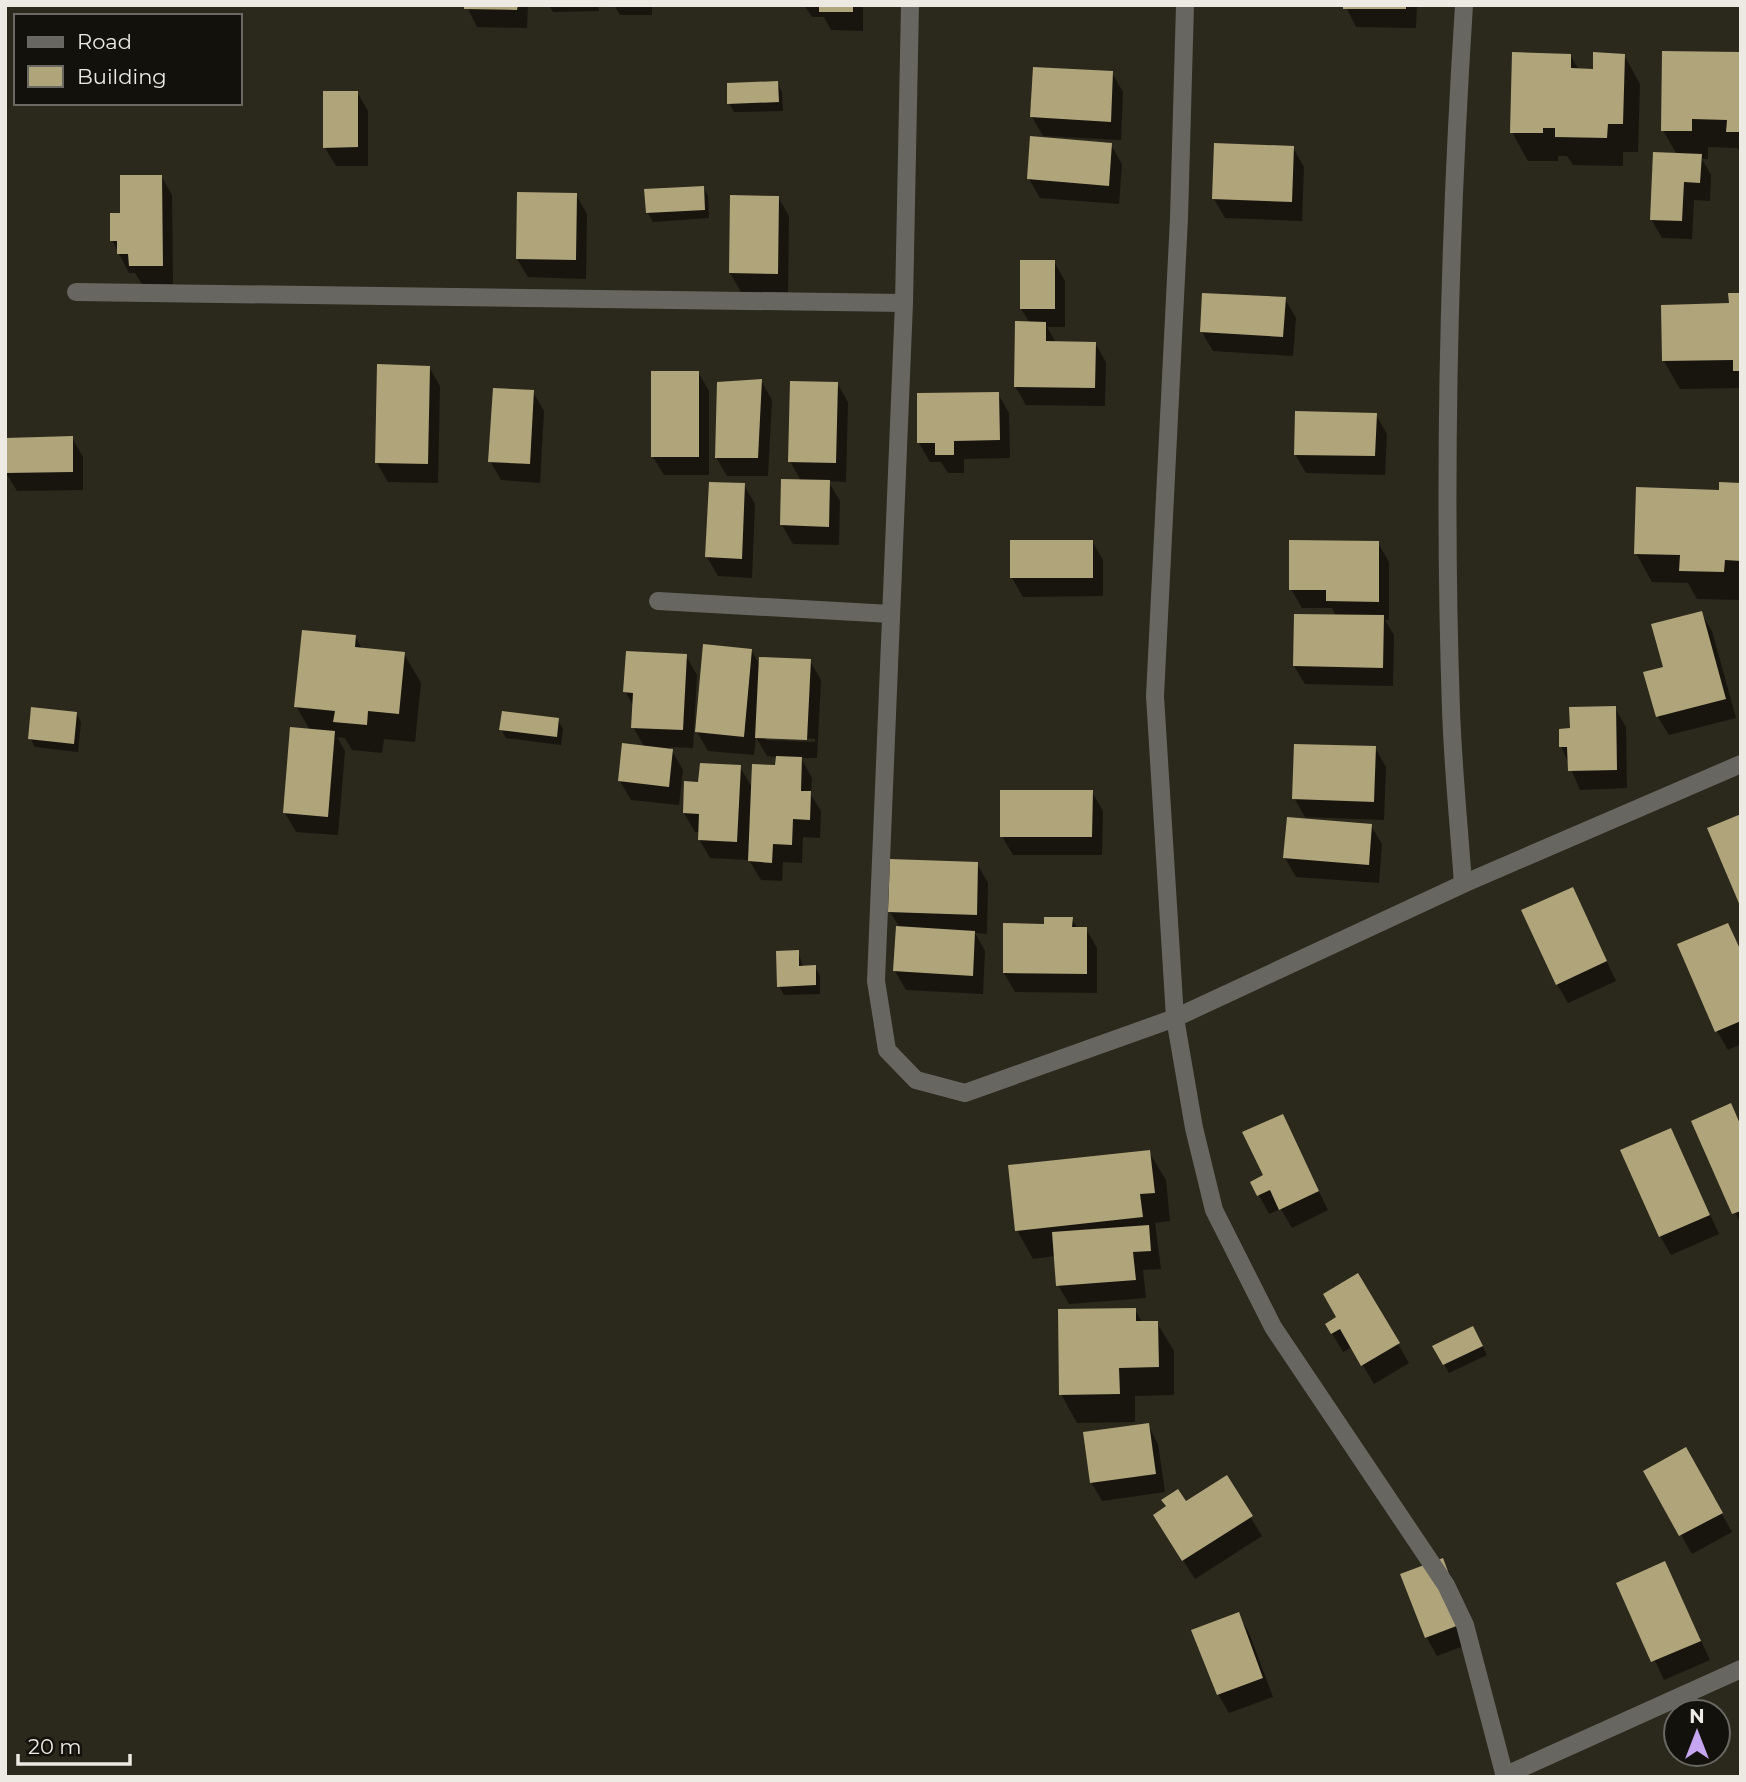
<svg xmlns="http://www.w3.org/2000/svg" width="1746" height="1782" viewBox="0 0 1746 1782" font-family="Montserrat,sans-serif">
<rect width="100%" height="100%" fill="#2b281c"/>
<g fill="#0007" fill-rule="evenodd">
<path d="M466 5H528L527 28 477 27Z"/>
<path d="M549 5H598L599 11 553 12Z"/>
<path d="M614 5H652V15H620Z"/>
<path d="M804 5H863V31L831 30 824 17H812Z"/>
<path d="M1345 5H1417L1416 28 1356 27Z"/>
<path d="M1741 54V153L1737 148 1708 147V159H1702L1711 175 1710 201 1694 200 1692 239 1662 238 1651 219 1677 155 1663 130Z"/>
<path d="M1570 55 1579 70H1594L1624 55 1640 84 1638 152H1623V166L1573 165 1567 156H1558V161H1528L1512 132Z"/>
<path d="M1112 73 1123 92 1121 140 1043 136 1032 117Z"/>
<path d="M777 83 782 92 783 111 734 112 729 103Z"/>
<path d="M357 92 368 111V166H336L325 148Z"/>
<path d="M1111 145 1122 164 1119 204 1040 198 1029 179Z"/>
<path d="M1293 148 1304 167 1302 221 1225 218 1214 199Z"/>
<path d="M161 176 172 195 173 284H142L135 273H129L112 240 122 215Z"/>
<path d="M703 187 708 196 709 218 653 222 648 213Z"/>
<path d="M576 195 587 214 586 279 528 277 517 259Z"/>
<path d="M778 197 789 216 788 292H741L730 273Z"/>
<path d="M1054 262 1065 281V327H1047L1056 343H1095L1106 362 1105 406 1026 405 1015 386 1030 323 1021 309Z"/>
<path d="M1741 294V388L1680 389 1664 361Z"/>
<path d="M1285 299 1296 318 1293 356 1213 351 1202 332Z"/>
<path d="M429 367 440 386 438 483 388 482 377 463Z"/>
<path d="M698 372 709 391V475H664L653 457Z"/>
<path d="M761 381 772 400 768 476H727L716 457Z"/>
<path d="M837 383 848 402 846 482 828 481 840 501 839 545 793 544 782 525 801 481 790 461Z"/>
<path d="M533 392 544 411 540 483 501 480 490 461Z"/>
<path d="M998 394 1009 413 1010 458 964 459V473H948L941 462H930L919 443Z"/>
<path d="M1376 415 1387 434 1385 475 1306 473 1295 454Z"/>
<path d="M72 438 83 457V490L17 491 6 473Z"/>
<path d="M1741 484 1739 600 1697 599 1688 583 1652 582 1636 553Z"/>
<path d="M744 485 755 504 752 578 718 576 707 557Z"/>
<path d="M1092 541 1103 560V596L1023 597 1012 578Z"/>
<path d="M1378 543 1389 562V620H1385L1394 635 1393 686 1305 684 1294 666 1336 616 1332 608H1302L1291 589Z"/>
<path d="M1701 613 1712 631 1736 718 1669 735 1658 717 1665 668Z"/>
<path d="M355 636 362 649 404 654 421 683 415 742 384 739 382 753 352 750 345 738 337 737 345 751 338 835 296 832 285 813 310 730 296 706Z"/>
<path d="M751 650 761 667 810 661 821 680 817 758H801L812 778 811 795 821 811 820 838 803 837 802 863 783 862 782 881 761 880 749 860 710 858 699 839 700 832H695L684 813 700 784 740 767 753 789 777 766V757L767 756 756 737 754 755 708 751 697 732ZM766 736 815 739V742L766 740Z"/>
<path d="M686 656 697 675 693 748 670 747 683 770 679 805 631 800 620 781 645 748 633 727 634 707 625 691Z"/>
<path d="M1615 708 1626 727 1627 788 1580 790 1561 746 1571 730Z"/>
<path d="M76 713 81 722 78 752 35 747 30 738Z"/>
<path d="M558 720 563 729 561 745 506 738 501 729Z"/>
<path d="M1375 748 1386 767 1384 820 1305 817 1294 798Z"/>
<path d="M1092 792 1103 811 1102 855H1013L1002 836Z"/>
<path d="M1371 826 1382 844 1379 883 1296 877 1285 858Z"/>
<path d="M977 864 988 883 987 934 975 933 985 951 983 994 906 990 895 971 900 928 890 912Z"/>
<path d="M1572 889 1616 981 1568 1003 1557 984Z"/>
<path d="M1072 919 1078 929H1086L1097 948V993L1015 992 1004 973 1046 926Z"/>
<path d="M1727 925 1741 949V1044L1728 1050 1717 1031Z"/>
<path d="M798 951 803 967H815L820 976V994L784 995 779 986Z"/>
<path d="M1730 1105 1741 1124V1225L1693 1122Z"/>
<path d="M1282 1116 1328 1210 1292 1228 1281 1209 1269 1214 1252 1182 1265 1176Z"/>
<path d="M1671 1130 1719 1234 1671 1255 1660 1236Z"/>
<path d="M1149 1152 1166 1180 1170 1221 1155 1223 1161 1269 1143 1270 1146 1298 1069 1304 1058 1285 1055 1256 1033 1259 1017 1230Z"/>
<path d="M1358 1275 1409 1363 1374 1384 1352 1347 1343 1352 1327 1325 1338 1318Z"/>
<path d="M1135 1310 1143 1323H1157L1174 1351V1395L1135 1396V1422L1077 1423 1061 1394Z"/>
<path d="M1478 1337 1487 1355 1449 1373 1435 1347Z"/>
<path d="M1148 1425 1158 1444 1165 1492 1102 1501 1091 1482Z"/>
<path d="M1685 1449 1732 1532 1692 1554 1645 1471Z"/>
<path d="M1226 1477 1262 1536 1195 1579 1166 1534 1186 1503Z"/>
<path d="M1442 1560 1453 1579 1477 1641 1437 1656 1427 1638 1402 1575Z"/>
<path d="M1665 1564 1710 1660 1664 1680 1619 1584Z"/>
<path d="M1238 1614 1249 1633 1273 1697 1229 1713 1218 1694Z"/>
</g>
<g fill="#b0a47b">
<path d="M464 5H518L517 10 464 9Z"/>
<rect x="819" y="5" width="34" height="7"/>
<rect x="1343" y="5" width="63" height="4"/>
<path d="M1662 51 1741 52V132H1726L1727 120 1692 119V131H1661Z"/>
<path d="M1512 52 1571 54V68L1593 69V52L1625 54 1623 124H1608L1607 138 1555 137V128H1543V133H1510Z"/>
<path d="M1033 67 1113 71 1111 122 1030 117Z"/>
<path d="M778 81 779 102 727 104V83Z"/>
<path d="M323 91H358V147L323 148Z"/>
<path d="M1030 136 1112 143 1109 186 1027 179Z"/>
<path d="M1214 143 1294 146 1292 202 1212 199Z"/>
<path d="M1653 152 1702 154 1700 183 1684 182 1682 221 1650 220Z"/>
<path d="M120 175H162L163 266H129L128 254H117V241H110V213H120Z"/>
<path d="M704 186 705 210 646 213 644 189Z"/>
<path d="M517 192 577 193 576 260 516 259Z"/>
<path d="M730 195 779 196 778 274 729 273Z"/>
<rect x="1020" y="260" width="35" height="49"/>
<path d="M1202 293 1286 297 1283 337 1200 332Z"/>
<path d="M1728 293H1741V371H1733V360L1662 361 1661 305 1729 303Z"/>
<path d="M1015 321 1046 322V341L1096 342 1095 388 1014 387Z"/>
<path d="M377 364 430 366 428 464 375 463Z"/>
<rect x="651" y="371" width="48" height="86"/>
<path d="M762 379 758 458H715L717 382Z"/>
<path d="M790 381 838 382 836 463 788 462Z"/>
<path d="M493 388 534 390 530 464 488 462Z"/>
<path d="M999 392 1000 440 954 441V455H935V443H917V393Z"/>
<path d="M1295 411 1377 413 1375 456 1294 455Z"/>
<path d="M73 436V472L5 473V438Z"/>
<path d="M781 479 830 480 829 527 780 525Z"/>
<path d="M709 482 745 483 742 559 705 557Z"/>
<path d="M1719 482 1741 483V561L1725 560 1724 572 1679 571 1680 555 1634 554 1636 487 1719 490Z"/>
<rect x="1010" y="540" width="83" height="38"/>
<path d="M1289 540 1379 541V602L1326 601V590H1289Z"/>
<path d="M1702 611 1726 699 1656 717 1643 672 1663 667 1651 624Z"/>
<path d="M1294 614 1384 615 1383 668 1293 666Z"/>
<path d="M302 630 356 635 355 647 405 652 399 714 368 711 367 725 333 722 335 711 294 707Z"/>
<path d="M703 644 752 649 744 737 695 732Z"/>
<path d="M626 651 687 654 683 730 631 728 633 693 623 692Z"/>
<path d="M759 657 811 659 807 740 755 738Z"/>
<path d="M1616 706 1617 770 1568 771 1567 747H1559V729L1570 728 1569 707Z"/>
<path d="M31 707 77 712 74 744 28 739Z"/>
<path d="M502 711 559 718 557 737 499 730Z"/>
<path d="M290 727 335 731 328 817 283 813Z"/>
<path d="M622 743 673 749 669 787 618 781Z"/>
<path d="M1294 744 1376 746 1374 802 1292 799Z"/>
<path d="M776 756 802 757 801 791H811L810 820 793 819 792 845 773 844 772 863 748 861 752 764 775 765Z"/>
<path d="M700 763 741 765 737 842 698 840 699 814 683 813 684 781 698 782Z"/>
<path d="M1000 790H1093L1092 837H1000Z"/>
<path d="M1741 814V908L1707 828Z"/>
<path d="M1287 817 1372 824 1369 865 1283 858Z"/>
<path d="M890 859 978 862 977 915 888 912Z"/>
<path d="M1573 887 1607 961 1556 985 1521 910Z"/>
<path d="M1044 917H1073L1072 927H1087V974L1003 973V923L1044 924Z"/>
<path d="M1728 923 1741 951V1021L1715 1032 1677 944Z"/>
<path d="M896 926 975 931 973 976 893 971Z"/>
<path d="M799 950V966L816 965V985L777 987 776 951Z"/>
<path d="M1731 1103 1741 1126V1211L1732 1214 1691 1121Z"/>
<path d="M1283 1114 1319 1191 1279 1210 1270 1190 1257 1196 1250 1182 1263 1175 1242 1132Z"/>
<path d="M1671 1128 1710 1215 1659 1237 1620 1150Z"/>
<path d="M1150 1150 1155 1193 1140 1194 1143 1217 1015 1231 1008 1165Z"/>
<path d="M1149 1225 1151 1251 1133 1252 1136 1280 1056 1286 1052 1232Z"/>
<path d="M1358 1273 1400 1343 1361 1366 1340 1329 1331 1334 1325 1324 1336 1317 1323 1294Z"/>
<path d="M1136 1308V1321H1158L1159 1367 1119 1368 1120 1394 1059 1395 1058 1309Z"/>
<path d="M1473 1326 1483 1346 1443 1365 1432 1346Z"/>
<path d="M1149 1423 1156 1474 1090 1483 1083 1432Z"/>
<path d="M1686 1447 1723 1513 1679 1536 1643 1471Z"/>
<path d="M1227 1475 1253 1516 1182 1561 1153 1515 1166 1506 1161 1500 1178 1489 1186 1501Z"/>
<path d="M1443 1558 1467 1622 1425 1638 1400 1574Z"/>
<path d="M1665 1561 1701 1641 1651 1662 1616 1583Z"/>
<path d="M1239 1612 1263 1678 1217 1695 1191 1630Z"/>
</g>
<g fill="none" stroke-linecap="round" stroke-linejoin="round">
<g stroke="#686660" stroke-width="18">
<path d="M910 5 904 303 876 981 887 1050 916 1080 965 1093 1175 1018 1463 884 1741 764"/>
<path d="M1185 5 1179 218 1155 696 1175 1018 1194 1128 1214 1210 1273 1327 1446 1585 1465 1625 1505 1777"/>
<path d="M76 292 904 303"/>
<path d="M658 601 891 614"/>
<path d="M1463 884C1459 826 1453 768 1451 710 1443 475 1449 239 1464 5"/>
<path d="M1504 1776 1741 1669"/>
</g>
</g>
<rect width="1746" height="1782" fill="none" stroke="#eceae2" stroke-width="14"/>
<rect x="14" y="14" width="228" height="91" fill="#12110c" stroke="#696862" stroke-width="2"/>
<rect x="28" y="37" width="35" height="10" fill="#686660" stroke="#696862" stroke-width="2"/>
<text x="77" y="49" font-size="21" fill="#eceae2">Road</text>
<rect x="28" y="66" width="35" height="21" fill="#b0a47b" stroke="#696862" stroke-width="2"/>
<text x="77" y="84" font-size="21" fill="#eceae2">Building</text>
<g transform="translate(1697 1733)"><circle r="33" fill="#12110c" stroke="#696862" stroke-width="2"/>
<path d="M0-5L12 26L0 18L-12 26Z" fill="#c6a6f0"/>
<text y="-10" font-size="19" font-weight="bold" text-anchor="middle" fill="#eceae2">N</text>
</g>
<path d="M18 1754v10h112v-10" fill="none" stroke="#eceae2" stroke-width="3.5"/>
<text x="28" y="1754" font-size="21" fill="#eceae2" stroke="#12110c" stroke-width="5" paint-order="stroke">20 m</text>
</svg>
